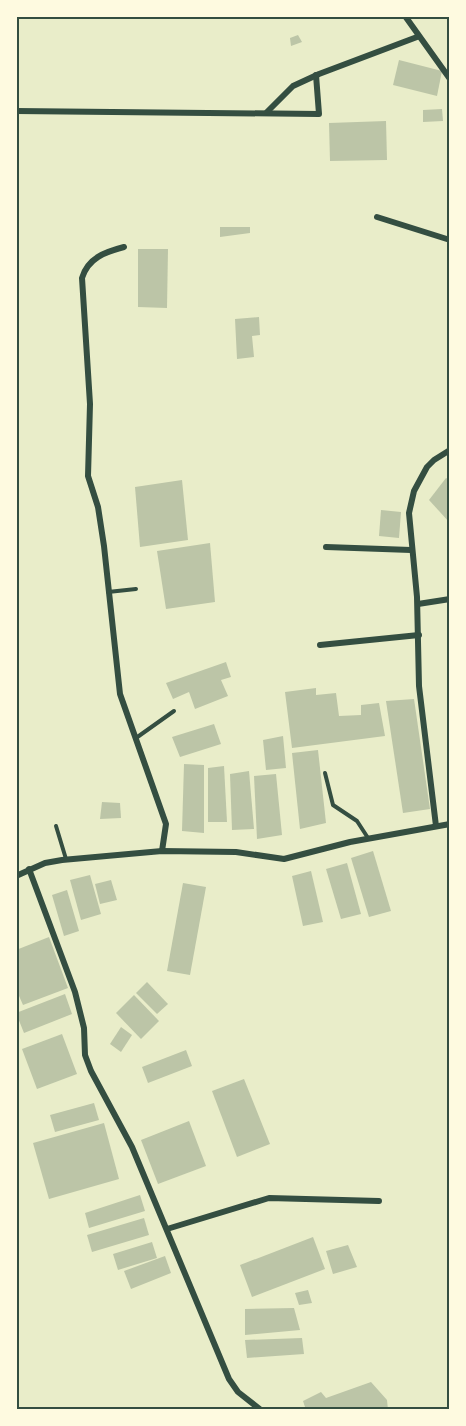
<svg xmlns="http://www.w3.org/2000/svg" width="466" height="1426" viewBox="0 0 466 1426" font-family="'Sofia Sans Condensed',sans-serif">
<rect width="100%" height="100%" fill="#e9edc9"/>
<g fill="#bcc5a7">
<path d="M298 35 302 42 291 46 290 38Z"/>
<path d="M399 60 442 71 437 96 393 85Z"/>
<path d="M442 109 443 121 423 122V110Z"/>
<path d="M386 121 387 160 330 161 329 123Z"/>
<path d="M220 227H250V233L220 237Z"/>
<path d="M138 249H168L167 308 138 307Z"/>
<path d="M259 317 260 335 252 336 254 357 237 359 235 319Z"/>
<path d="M446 478 450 480V523L429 500Z"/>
<path d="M182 480 188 540 140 547 135 487Z"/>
<path d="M381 510 401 512 399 538 379 536Z"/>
<path d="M210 543 215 602 166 609 157 551Z"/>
<path d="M226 662 231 677 221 680 228 696 195 709 189 692 173 699 166 683Z"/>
<path d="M316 688V695L336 693 339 716 361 715V705L379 703 385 736 292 748 285 692Z"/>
<path d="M414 699 430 809 403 813 386 701Z"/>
<path d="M214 724 221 744 180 757 172 737Z"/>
<path d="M283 736 286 768 266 770 263 740Z"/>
<path d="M318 750 326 823 300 829 292 753Z"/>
<path d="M184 764 204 765V833L182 831Z"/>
<path d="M224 766 227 822H208V768Z"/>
<path d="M249 771 254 829 232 830 230 774Z"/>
<path d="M276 774 282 835 257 839 254 776Z"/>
<path d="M102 802 120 803 121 818 100 819Z"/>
<path d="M373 851 391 911 369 917 351 858Z"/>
<path d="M347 863 361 914 341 919 326 869Z"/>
<path d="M311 871 323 922 303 926 292 876Z"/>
<path d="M90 875 101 914 81 920 70 880Z"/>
<path d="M111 880 117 900 100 904 95 884Z"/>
<path d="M183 883 206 887 190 975 167 971Z"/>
<path d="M67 890 79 931 64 936 52 895Z"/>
<path d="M49 937 68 988 23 1005 16 989V950Z"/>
<path d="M147 982 168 1004 157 1014 136 993Z"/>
<path d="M65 994 72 1014 24 1033 16 1013Z"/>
<path d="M134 995 159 1021 141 1039 116 1013Z"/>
<path d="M121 1027 132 1035 121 1052 110 1044Z"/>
<path d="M62 1034 77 1074 37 1089 22 1049Z"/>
<path d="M186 1050 192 1066 148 1083 142 1067Z"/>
<path d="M244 1079 270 1144 237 1157 212 1091Z"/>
<path d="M94 1103 99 1120 55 1132 50 1115Z"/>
<path d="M189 1121 206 1166 158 1184 141 1140Z"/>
<path d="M104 1123 119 1179 49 1199 33 1143Z"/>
<path d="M140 1195 145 1211 89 1228 85 1213Z"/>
<path d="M144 1218 149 1235 92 1252 87 1235Z"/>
<path d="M313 1237 325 1269 252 1297 240 1265Z"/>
<path d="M152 1242 157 1258 118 1270 113 1254Z"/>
<path d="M348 1245 357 1267 333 1274 326 1251Z"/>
<path d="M165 1256 171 1273 131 1289 124 1271Z"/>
<path d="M308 1290 312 1303 299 1305 295 1293Z"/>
<path d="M294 1308 300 1330 245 1335V1309Z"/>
<path d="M302 1338 304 1354 247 1358 245 1340Z"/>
<path d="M371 1382 387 1400 388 1410H306L303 1401 321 1392 326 1398Z"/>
</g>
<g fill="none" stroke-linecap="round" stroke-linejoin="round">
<g stroke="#344e41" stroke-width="4">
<path d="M108 592 136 589"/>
<path d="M136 738 174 711"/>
<path d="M325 773 333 805 357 821 368 838"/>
<path d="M56 826 66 859"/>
</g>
<g stroke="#344e41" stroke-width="6">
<path d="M405 16 450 79"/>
<path d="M16 111 319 114 316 75"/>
<path d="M267 112 293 86 319 74 417 37"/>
<path d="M377 217 450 240"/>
<path d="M124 247C105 252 88 258 82 278L90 404 88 476 98 507 104 546 120 694 166 824 162 851"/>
<path d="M326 547 411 550"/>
<path d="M418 604 450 599"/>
<path d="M320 645 419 635"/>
<path d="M436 826 419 686 417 597 409 513 414 491 427 467 434 460 450 450"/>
<path d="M29 869 75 992 84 1028 85 1055 91 1071 132 1147 229 1379 238 1392 261 1410"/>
<path d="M16 876 45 863 62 860 162 851 236 852 284 859 350 842 450 824"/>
<path d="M167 1229 269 1198 379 1201"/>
</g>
</g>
<rect width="466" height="1426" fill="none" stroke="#fefae0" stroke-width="36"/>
<rect x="18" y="18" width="430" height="1390" fill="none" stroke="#344e41" stroke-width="2"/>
</svg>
